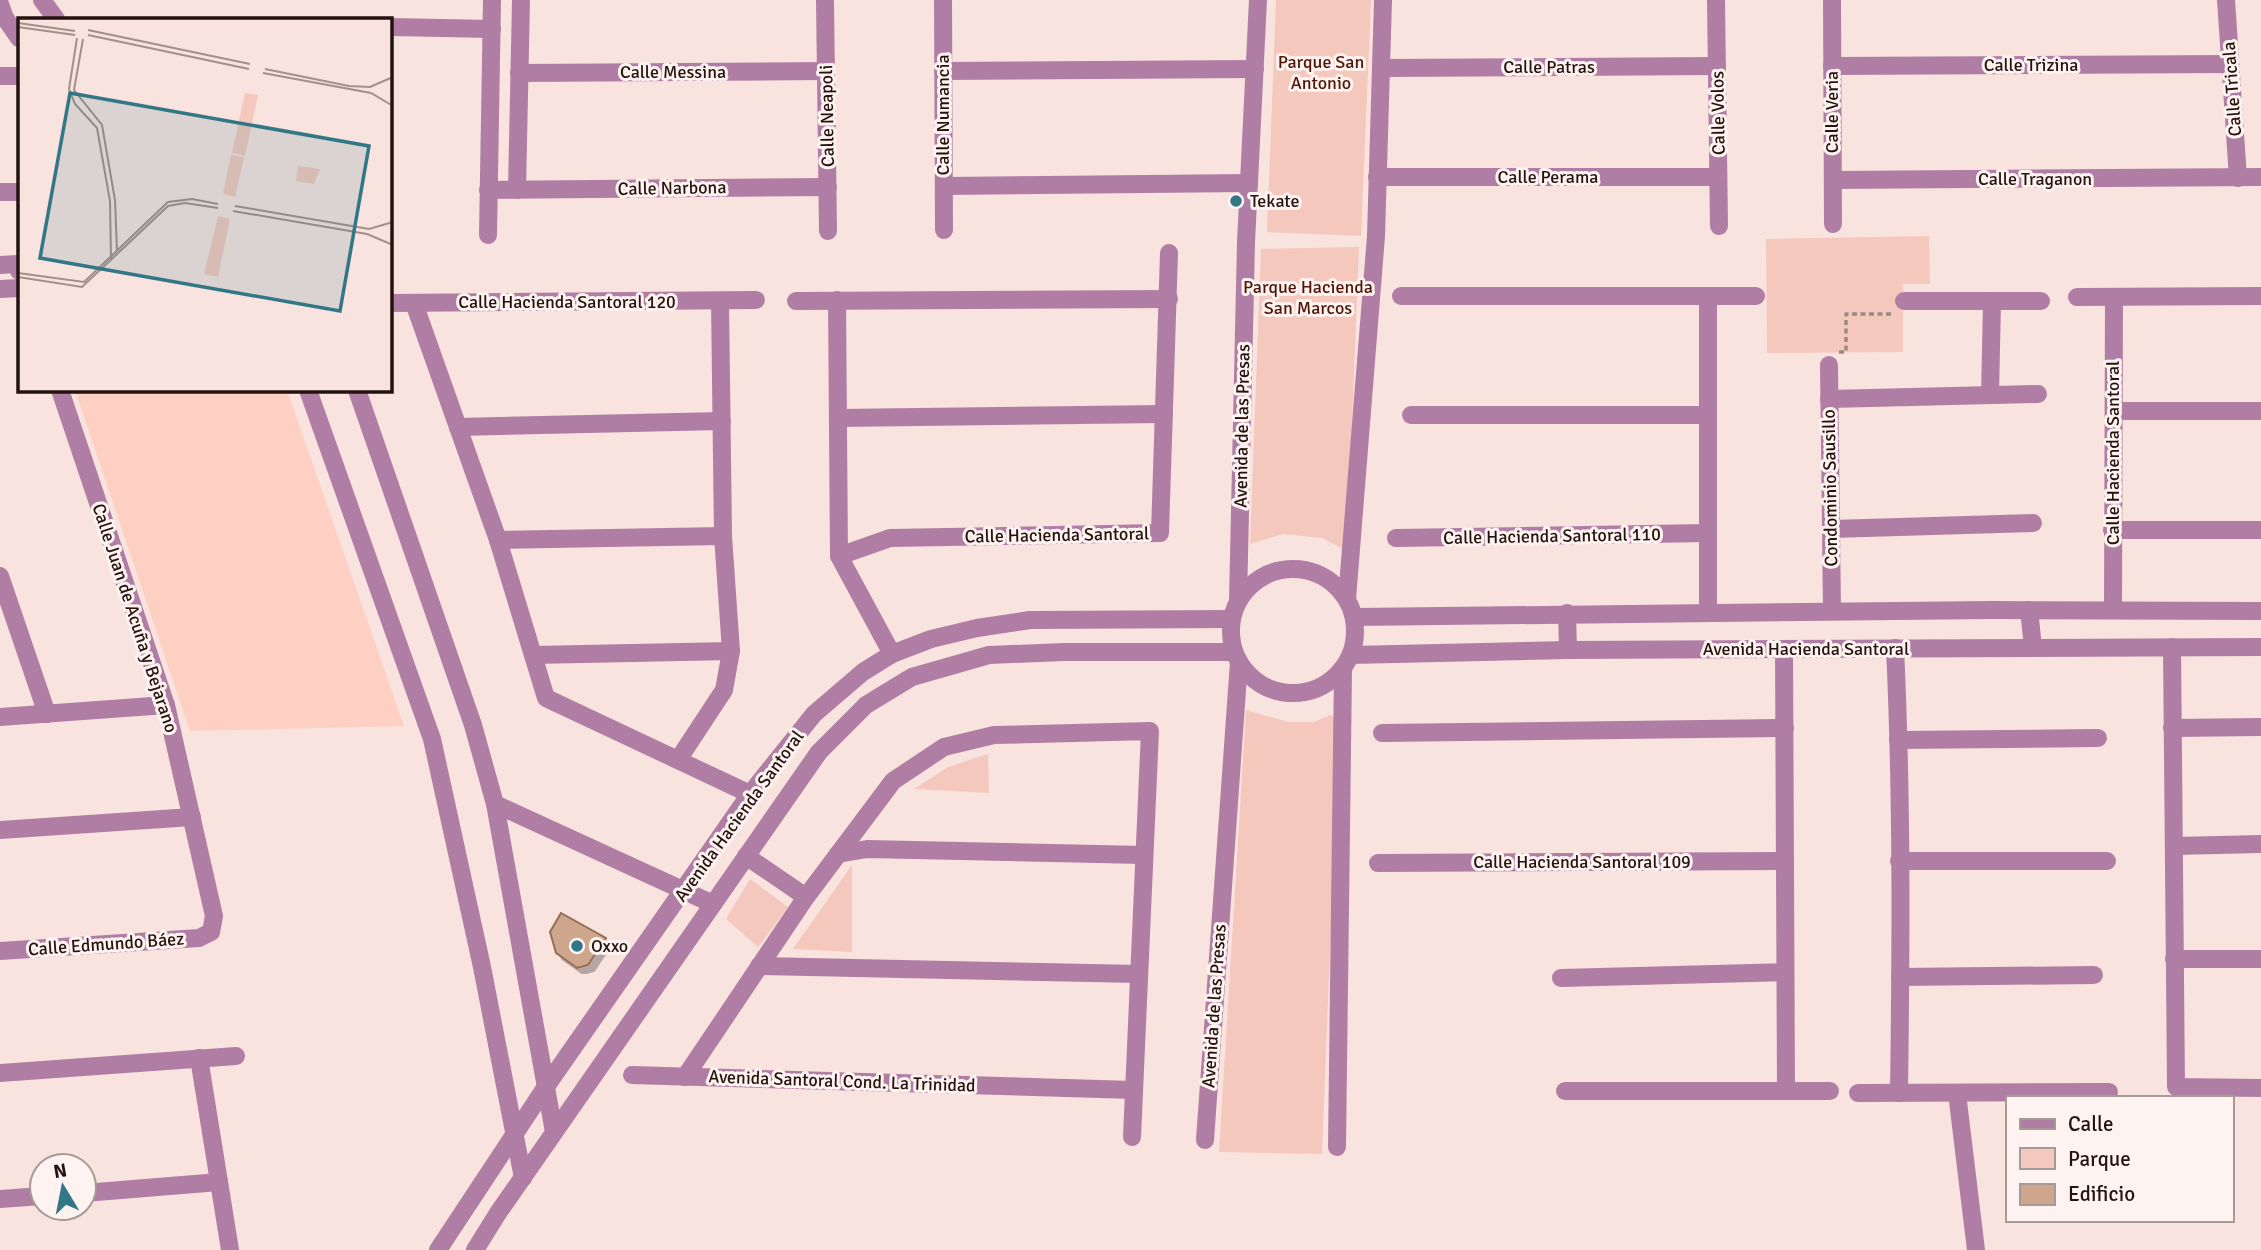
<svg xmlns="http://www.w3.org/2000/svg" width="2261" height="1250" viewBox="0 0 2261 1250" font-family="Signika,sans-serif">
<defs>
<filter id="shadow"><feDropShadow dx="6" dy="6" stdDeviation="0" flood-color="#0004"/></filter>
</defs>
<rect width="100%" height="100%" fill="#f8e3de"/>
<path fill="#fecfc3" d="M75 390H287L404 726 190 731Z"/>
<g fill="#f5c8bd">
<path d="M1276 0H1371L1361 236 1267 232Z"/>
<path d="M1929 236 1930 284H1903V352L1767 353 1766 239Z"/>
<path d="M1359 247 1347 551 1322 538 1283 534 1250 544 1261 249Z"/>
<path d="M1246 710 1288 722H1314L1330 715 1339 719 1322 1154 1219 1152Z"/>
<path d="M988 754 989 793 914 789 948 767Z"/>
<path d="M852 865V952L793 949Z"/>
<path d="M750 879 788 907 758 947 726 919Z"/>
</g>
<path fill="#cea68b" stroke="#926d54" stroke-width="2" filter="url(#shadow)" d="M561 913 606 938 588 965 577 968 556 953 550 932Z"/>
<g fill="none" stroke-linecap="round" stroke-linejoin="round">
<path stroke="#9c8985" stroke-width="3.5" stroke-dasharray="5 3.5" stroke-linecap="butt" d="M1839 352H1846V314H1892"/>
<g stroke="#b07ea4" stroke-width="18">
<path d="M42 0 56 19"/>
<path d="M825 0 828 231"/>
<path d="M943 0 944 230"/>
<path d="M1716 0 1719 226"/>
<path d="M1832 0 1833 224"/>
<path d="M2226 0 2238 178"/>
<path d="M0 4 5 18 19 38"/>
<path d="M390 27 492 29"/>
<path d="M1832 66 2230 64"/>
<path d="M1381 68 1717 66"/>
<path d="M943 71 1255 69"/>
<path d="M519 73 826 71"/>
<path d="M0 76H19"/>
<path d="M1377 177H1718"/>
<path d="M1833 180 2261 177"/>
<path d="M944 186 1249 183"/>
<path d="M488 190 828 187"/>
<path d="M517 190 521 0"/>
<path d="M0 192H19"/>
<path d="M488 235 492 0"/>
<path d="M0 265 17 264 19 271"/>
<path d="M0 289 19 288"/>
<path d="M1401 296H1756"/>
<path d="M2077 297 2261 296"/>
<path d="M837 300 839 556 892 654"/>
<path d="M796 301 1169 299"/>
<path d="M1904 301H2041"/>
<path d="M390 303 756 300"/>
<path d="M414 303 498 540 546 698 750 794"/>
<path d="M1829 365 1832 611"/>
<path d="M308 390 432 739 482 967 523 1178"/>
<path d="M357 390 473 725 495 804 554 1132"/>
<path d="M1990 395 1992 301"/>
<path d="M1829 399 2038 394"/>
<path d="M2114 411H2261"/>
<path d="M1411 415H1708"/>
<path d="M838 418 1164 414"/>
<path d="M458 427 722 421"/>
<path d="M1832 529 2033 523"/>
<path d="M2112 530H2261"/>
<path d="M1396 538 1708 533"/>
<path d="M498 540 723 536"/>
<path d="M839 556 890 538 1160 533 1169 253"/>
<circle cx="1293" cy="631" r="62"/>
<path d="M0 576 47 714"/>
<path d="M1347 599 1376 236 1383 0"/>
<path d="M1238 601 1246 242 1258 0"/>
<path d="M2029 610 2033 647"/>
<path d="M2113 610 2114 297"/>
<path d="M1708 612V296"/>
<path d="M1567 613 1568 650"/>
<path d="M1355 617 1992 610 2261 611"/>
<path d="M2172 647 2176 1087 2261 1088"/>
<path d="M1895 648C1902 796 1901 945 1899 1093"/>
<path d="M1784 649 1786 1090"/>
<path d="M533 655 731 651"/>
<path d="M1351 655 1568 650 2261 647"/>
<path d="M0 717 166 705"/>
<path d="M2172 728 2261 727"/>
<path d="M1382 733 1785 728"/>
<path d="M1898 740 2098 738"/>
<path d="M678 760 724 690 731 651 723 536 720 301"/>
<path d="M495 804 713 904"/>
<path d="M0 830 192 817"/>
<path d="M2174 846 2261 844"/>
<path d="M838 854 867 849 1144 855"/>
<path d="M746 856 806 897"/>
<path d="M1899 861H2107"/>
<path d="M1378 863 1785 861"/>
<path d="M0 951 199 938 211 932 214 916 166 705 60 390"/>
<path d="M2174 959H2261"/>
<path d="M759 966 1139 974"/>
<path d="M1900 977 2094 975"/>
<path d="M1561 978 1785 972"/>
<path d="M199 1058 230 1250"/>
<path d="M0 1073 236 1056"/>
<path d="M632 1075 1133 1090"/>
<path d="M685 1077 806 897 893 781 944 747 994 735 1150 731 1132 1137"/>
<path d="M1565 1091H1830"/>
<path d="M1858 1093 2109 1092"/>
<path d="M1957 1093 1976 1250"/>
<path d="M1205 1140 1239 662"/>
<path d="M1337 1147 1343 669"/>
<path d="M84 1193 219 1182"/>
<path d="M0 1199 42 1196"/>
<path d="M438 1250 545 1088 750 794 814 714 863 672 892 654 931 639 977 628 1030 620 1231 619"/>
<path d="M475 1250 498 1213 819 752 866 705 912 677 989 655 1064 652H1234"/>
</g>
</g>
<g fill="#327786" stroke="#fef3f0" stroke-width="2.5">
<circle cx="1236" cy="201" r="7"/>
<circle cx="577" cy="946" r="7"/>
</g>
<g text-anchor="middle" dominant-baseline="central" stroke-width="6" stroke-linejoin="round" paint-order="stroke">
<g font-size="18" fill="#4f1608" stroke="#fef3f0">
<text x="1321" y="62">Parque San<tspan x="1321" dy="21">Antonio</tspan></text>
<text x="1308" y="287">Parque Hacienda<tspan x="1308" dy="21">San Marcos</tspan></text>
</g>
<g font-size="18" fill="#24130f" stroke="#fef3f0">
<text x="2031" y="65">Calle Trizina</text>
<text x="1549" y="67">Calle Patras</text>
<text x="673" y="72">Calle Messina</text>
<text transform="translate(2232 89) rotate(-94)">Calle Tricala</text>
<text transform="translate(1832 112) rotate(-90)">Calle Veria</text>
<text transform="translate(1718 113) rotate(-91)">Calle Volos</text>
<text transform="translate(943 115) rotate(-90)">Calle Numancia</text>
<text transform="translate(827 116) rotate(-91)">Calle Neapoli</text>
<text x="1548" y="177">Calle Perama</text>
<text x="2035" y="179">Calle Traganon</text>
<text transform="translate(672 188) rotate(-1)">Calle Narbona</text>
<text x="567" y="302">Calle Hacienda Santoral 120</text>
<text transform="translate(1242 426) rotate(-89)">Avenida de las Presas</text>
<text transform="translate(2113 453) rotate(-90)">Calle Hacienda Santoral</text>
<text transform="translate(1830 488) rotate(-91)">Condominio Sausillo</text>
<text transform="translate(1057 535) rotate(-1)">Calle Hacienda Santoral</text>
<text transform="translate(1552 536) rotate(-1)">Calle Hacienda Santoral 110</text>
<text transform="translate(135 618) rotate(72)">Calle Juan de Acuña y Bejarano</text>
<text x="1806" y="649">Avenida Hacienda Santoral</text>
<text transform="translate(739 816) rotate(-54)">Avenida Hacienda Santoral</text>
<text x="1582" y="862">Calle Hacienda Santoral 109</text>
<text transform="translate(106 944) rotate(-4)">Calle Edmundo Báez</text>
<text transform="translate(1214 1006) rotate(-86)">Avenida de las Presas</text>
<text transform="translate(842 1081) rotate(2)">Avenida Santoral Cond. La Trinidad</text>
</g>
<g font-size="18" fill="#24130f" stroke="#fef3f0" text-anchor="start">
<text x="1250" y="201">Tekate</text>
<text x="591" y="946">Oxxo</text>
</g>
</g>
<g transform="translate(18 18)">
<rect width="374" height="374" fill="#f8e3de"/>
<path d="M227 75 240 77 227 138 214 135ZM213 137 226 139 217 179 205 176ZM280 148 302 151 296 166 278 163ZM200 198 212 201 200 259 186 256Z" fill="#f5c8bd"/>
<path fill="none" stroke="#a3908b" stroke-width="2" d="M0 5 57 13M0 9 57 17M70 12 232 46M70 17 231 51M59 20 51 71 57 86 79 110 92 183 93 243M65 21 56 72 84 107 97 182 99 233M247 51 331 68 352 69 375 59M245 55 353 75 375 88M217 188 351 211 375 204M215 193 349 216 375 227M0 255 66 264 150 184 174 181 200 186M0 259 64 269 150 188 167 185 200 190"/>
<path fill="#327786" fill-opacity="0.15" stroke="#327786" stroke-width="3.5" d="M52 75 351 128 322 293 22 240Z"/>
<rect width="374" height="374" fill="none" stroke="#24130f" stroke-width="3.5"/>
</g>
<rect x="2006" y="1096" width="228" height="126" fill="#fef3f0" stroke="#a79996" stroke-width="2"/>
<rect x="2020" y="1119" width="35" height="10" fill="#b07ea4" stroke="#a79996" stroke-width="2"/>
<text x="2068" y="1131" font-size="21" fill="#24130f">Calle</text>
<rect x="2020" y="1148" width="35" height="21" fill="#f5c8bd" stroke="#a79996" stroke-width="2"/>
<text x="2068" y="1166" font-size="21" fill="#24130f">Parque</text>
<rect x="2020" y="1184" width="35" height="21" fill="#cea68b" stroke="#a79996" stroke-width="2"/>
<text x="2068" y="1201" font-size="21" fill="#24130f">Edificio</text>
<g transform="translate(63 1187) rotate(350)"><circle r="33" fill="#fef3f0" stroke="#a79996" stroke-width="2"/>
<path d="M0-5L12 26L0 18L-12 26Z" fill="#327786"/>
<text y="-10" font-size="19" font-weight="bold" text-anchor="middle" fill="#24130f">N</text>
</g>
</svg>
